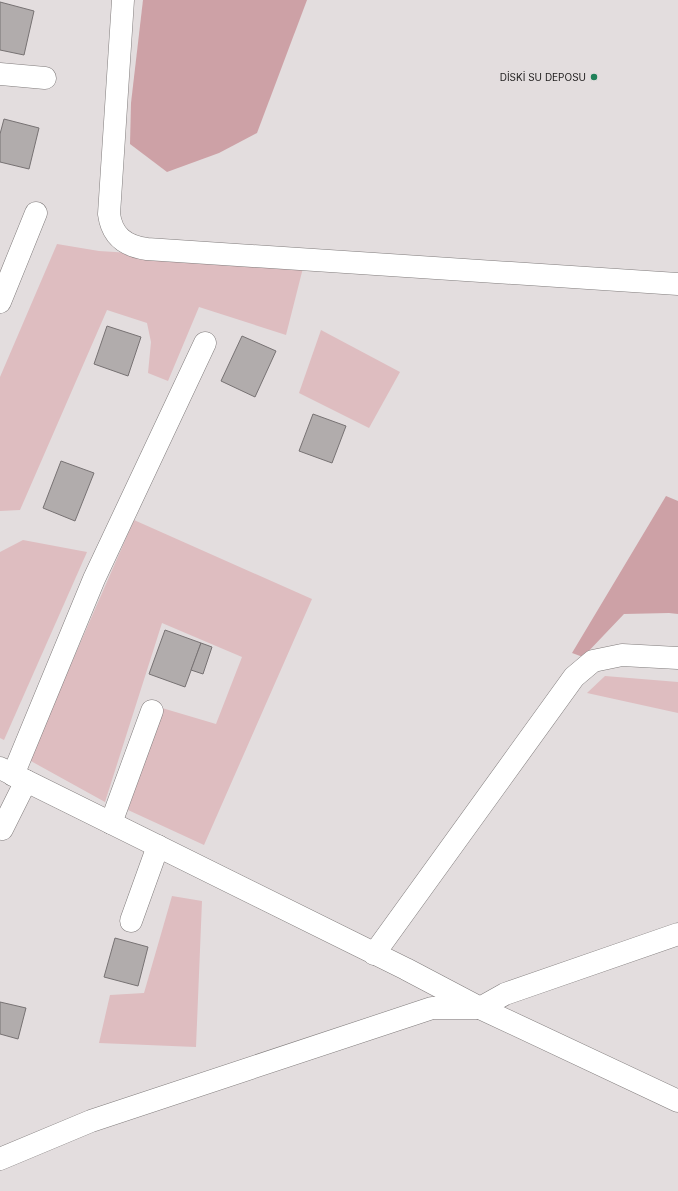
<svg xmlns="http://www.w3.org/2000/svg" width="678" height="1191" viewBox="0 0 678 1191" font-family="Inter,sans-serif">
<rect width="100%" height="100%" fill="#e3ddde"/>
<g fill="#debdc0">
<path d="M57 244 99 251 304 264 286 335 199 307 168 381 148 373 151 342 147 323 107 310 20 510 0 511V377Z"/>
<path d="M321 330 400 372 369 428 299 393Z"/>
<path d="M134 520 312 599 204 845 128 810 162 708 216 724 242 657 162 623 105 802 29 760Z"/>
<path d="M23 540 87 552 4 740 0 738V552Z"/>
<path d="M605 676 678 682V713L587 693Z"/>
<path d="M172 896 202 901 196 1047 99 1043 110 995 144 993Z"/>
</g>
<g fill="#cda1a6">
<path d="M143 0H307L257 133 219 153 167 172 130 144 131 103Z"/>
<path d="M666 496 678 501V614L669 613 624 614 583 657 572 653Z"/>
</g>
<g fill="#b1acac" stroke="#777273">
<path d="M0 2 34 11 24 55 0 50Z"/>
<path d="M4 119 39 128 29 169 0 162V134Z"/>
<path d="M107 326 141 337 128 376 94 364Z"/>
<path d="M242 336 276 351 255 397 221 381Z"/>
<path d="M313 414 346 426 332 463 299 451Z"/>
<path d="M61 461 94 473 75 521 43 508Z"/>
<path d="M165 630 201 643 185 687 149 674Z"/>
<path d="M201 643 212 647 203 674 191 670Z"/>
<path d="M115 938 148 947 138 986 104 977Z"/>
<path d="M0 1002 26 1008 18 1039 0 1034Z"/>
</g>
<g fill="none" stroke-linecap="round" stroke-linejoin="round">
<defs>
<g id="minor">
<path d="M123 0 109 214C112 236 125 246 147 249L678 284"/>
<path d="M0 74 45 78"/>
<path d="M0 302 36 213"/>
<path d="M0 768 406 969 480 1008 678 1101"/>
<path d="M13 775 94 579 205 343"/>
<path d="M111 823 152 711"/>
<path d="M2 829 26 781"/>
<path d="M131 921 158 846"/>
<path d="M374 954 574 677 593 661 622 655 678 658"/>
<path d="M0 1159 91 1121 432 1008H480L505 994 678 934"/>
</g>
</defs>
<use href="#minor" stroke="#807c7c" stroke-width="23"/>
<use href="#minor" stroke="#fff" stroke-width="22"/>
</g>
<circle fill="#208159" stroke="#e3ddde" stroke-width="1.5" cx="594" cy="77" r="4"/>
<g text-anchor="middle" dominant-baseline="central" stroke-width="3.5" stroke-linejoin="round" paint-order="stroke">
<g font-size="10" fill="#1f1d1d" stroke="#e3ddde" text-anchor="end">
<text x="586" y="77">DİSKİ SU DEPOSU</text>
</g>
</g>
</svg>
